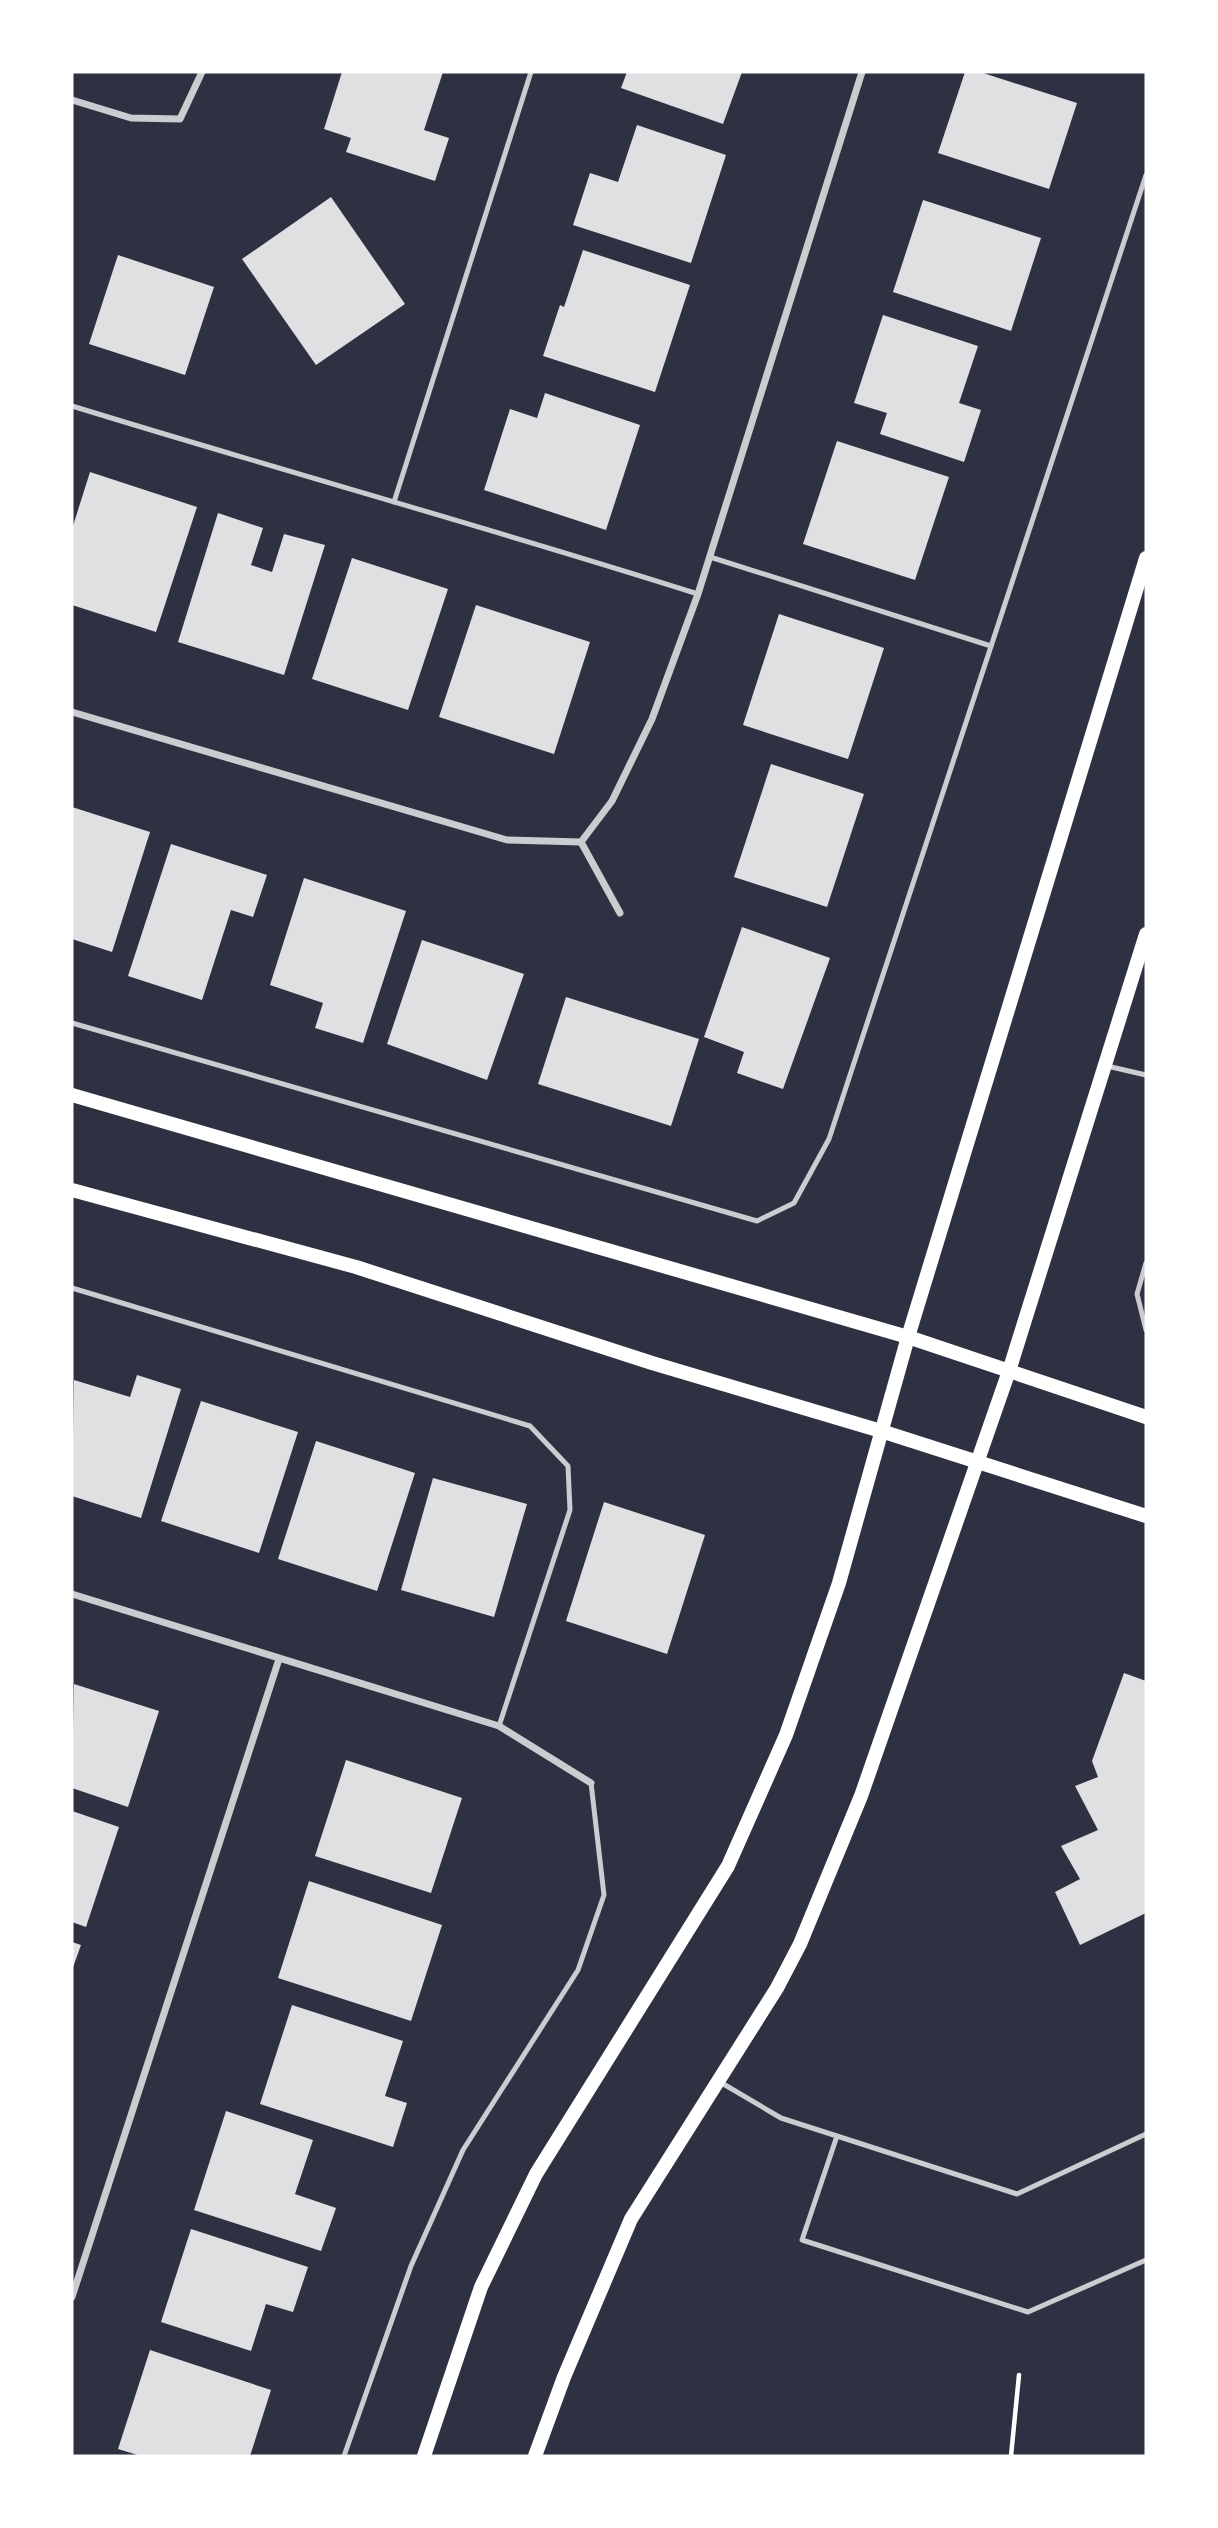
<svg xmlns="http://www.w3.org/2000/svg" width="1218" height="2528" viewBox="0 0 1218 2528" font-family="'Sofia Sans Condensed',sans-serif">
<rect width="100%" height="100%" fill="#2d3142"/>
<g fill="#e0e0e3">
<path d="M342 72H443L424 130 449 138 435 181 346 152 351 138 324 129Z"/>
<path d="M627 72H742L723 124 621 88Z"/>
<path d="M965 72H980L1077 103 1049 189 938 153Z"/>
<path d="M637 125 726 155 691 263 573 225 590 173 618 182Z"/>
<path d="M331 197 405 304 316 365 242 259Z"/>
<path d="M923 200 1041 238 1011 331 893 292Z"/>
<path d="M583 250 690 285 655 392 543 356 560 305 564 307Z"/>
<path d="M118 255 214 287 185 375 89 344Z"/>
<path d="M883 315 978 346 959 403 981 410 964 462 880 434 887 413 854 403Z"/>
<path d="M545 393 640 425 606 530 484 490 510 409 537 418Z"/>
<path d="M837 441 949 477 915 580 803 544Z"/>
<path d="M90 472 197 507 156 632 72 605V529Z"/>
<path d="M218 513 263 528 251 565 272 572 284 534 325 545 284 675 178 642Z"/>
<path d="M352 558 448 589 408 710 312 679Z"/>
<path d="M476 605 590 642 554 754 439 717Z"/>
<path d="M779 614 884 648 848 759 743 725Z"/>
<path d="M771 764 864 794 827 907 734 877Z"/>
<path d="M72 807 150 832 112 952 72 939Z"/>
<path d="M171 844 267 875 253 917 231 910 202 1000 128 976Z"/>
<path d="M304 878 406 911 363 1043 315 1028 323 1003 270 985Z"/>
<path d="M742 927 830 958 783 1089 737 1073 744 1052 704 1037Z"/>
<path d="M422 940 524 974 487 1080 387 1044Z"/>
<path d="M566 997 699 1039 671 1126 538 1084Z"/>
<path d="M137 1375 181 1389 141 1518 72 1496 74 1380 130 1397Z"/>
<path d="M201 1401 298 1432 259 1553 161 1521Z"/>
<path d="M316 1441 415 1473 377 1591 278 1559Z"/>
<path d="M433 1478 527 1504 494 1617 401 1590Z"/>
<path d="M604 1502 705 1535 667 1654 566 1621Z"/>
<path d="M1124 1673 1146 1681V1913L1080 1945 1055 1892 1080 1879 1061 1846 1098 1830 1075 1786 1098 1777 1092 1761Z"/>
<path d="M74 1684 159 1711 128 1807 72 1788Z"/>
<path d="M346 1760 462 1798 431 1893 315 1856Z"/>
<path d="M72 1811 119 1827 86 1927 72 1922Z"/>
<path d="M309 1881 442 1925 411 2021 278 1978Z"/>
<path d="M72 1942 81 1945 72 1970Z"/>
<path d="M292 2005 403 2041 385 2096 407 2103 393 2147 260 2104Z"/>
<path d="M226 2111 313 2140 295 2194 336 2208 321 2251 194 2210Z"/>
<path d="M191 2229 308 2267 293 2312 266 2304 251 2351 161 2322Z"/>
<path d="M150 2350 271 2390 250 2456H141L118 2449Z"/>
</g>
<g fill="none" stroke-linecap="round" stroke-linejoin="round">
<path stroke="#fff" stroke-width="4.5" d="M1011 2456 1019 2375"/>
<g stroke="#caccd0" stroke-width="5">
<path d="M72 406C280 470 490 528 698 594"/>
<path d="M394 502 531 72"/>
<path d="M710 557 991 646"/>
<path d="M72 1023 757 1221 794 1203 829 1139 1146 175"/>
<path d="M1107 1066 1146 1075"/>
<path d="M1146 1263 1137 1294 1146 1330"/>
<path d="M72 1288 530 1426 568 1466 570 1510 499 1726"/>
<path d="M720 2082 781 2118 1017 2194 1146 2134"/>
<path d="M837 2136 802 2240 1028 2312 1146 2260"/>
<path d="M344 2456 411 2266 463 2150 578 1970 604 1895 591 1783"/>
</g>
<g stroke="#caccd0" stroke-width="7">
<path d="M72 100 131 118 180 119 202 72"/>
<path d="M72 712 507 840 581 842"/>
<path d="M581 842 612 801 652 719 698 594 862 72"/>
<path d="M581 842 620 913"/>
<path d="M72 1594 499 1726 591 1783"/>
<path d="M72 2297 279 1659"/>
</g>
<g stroke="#fff" stroke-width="14">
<path d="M72 1095 908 1337 1146 1417"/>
<path d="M72 1190 356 1267 652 1363 881 1431 1146 1516"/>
<path d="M424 2456 481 2287 536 2174 728 1866 786 1735 839 1583 908 1337 1146 558"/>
<path d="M535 2456 564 2377 631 2219 777 1988 800 1944 861 1796 1009 1371 1146 934"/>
</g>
</g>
<rect width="1218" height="2528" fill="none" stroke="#ffffff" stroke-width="147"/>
</svg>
